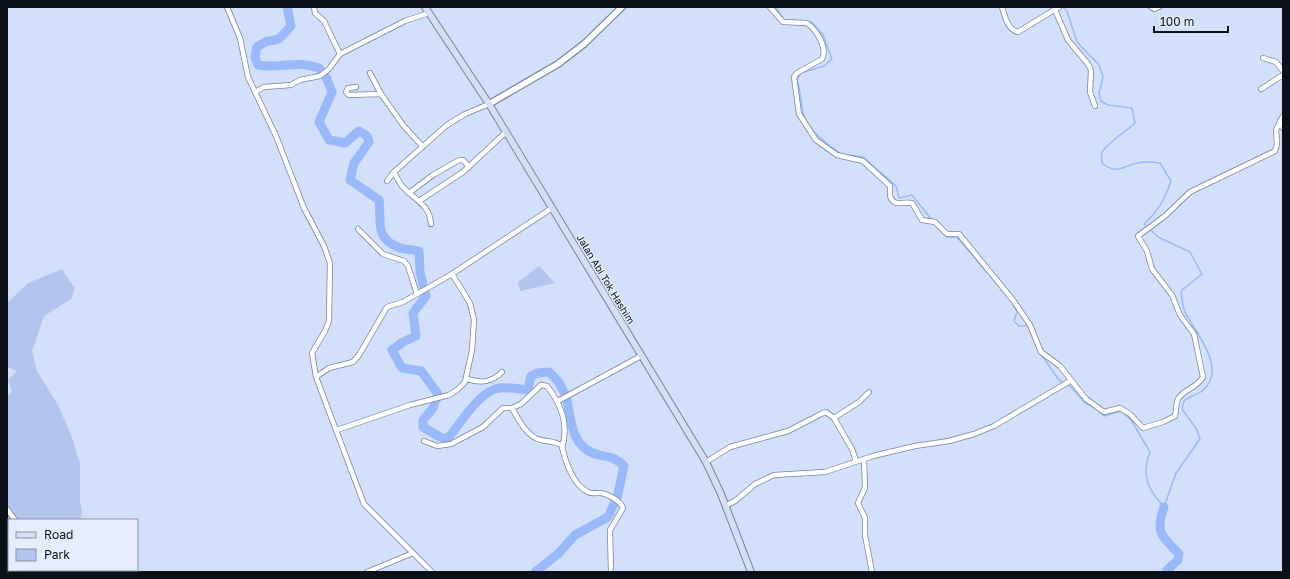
<svg xmlns="http://www.w3.org/2000/svg" width="1290" height="579" viewBox="0 0 1290 579" font-family="'Golos Text',sans-serif">
<rect width="100%" height="100%" fill="#d3e0fb"/>
<g fill="#b1c5ef">
<path d="M539 266 555 283 520 291 518 282Z"/>
<path d="M62 269 75 289 71 299 44 316 32 351 37 371 58 405 73 440 80 464V500L82 512 80 520H16L7 509V396L12 392 8 380 17 371 7 367V303L28 283Z"/>
<path d="M53 570H89L88 572H55Z"/>
</g>
<g fill="none" stroke-linecap="round" stroke-linejoin="round">
<g stroke="#9ab9fa" stroke-width="1.5">
<path d="M776 7 783 19"/>
<path d="M1063 7 1067 11 1077 42 1099 65 1103 77 1099 93 1101 101 1108 105 1132 108 1135 123C1127 131 1104 145 1102 153 1101 156 1102 160 1102 163 1117 175 1121 167 1137 163 1145 161 1153 162 1160 163L1171 181C1165 199 1158 211 1144 224L1158 237 1190 252 1202 274 1181 291C1182 297 1182 306 1185 312 1195 332 1229 370 1202 391 1197 395 1189 396 1184 401L1182 409 1197 430 1200 439 1176 473 1164 507C1148 490 1141 475 1150 452L1131 420 1121 411 1104 416 1098 410"/>
<path d="M807 22H812L823 35 832 59 824 66 801 73 797 80C801 92 801 105 804 116 808 129 830 147 841 154"/>
<path d="M848 155 863 157 896 186 899 198 912 195 932 220"/>
<path d="M938 228 947 237H957L997 284"/>
<path d="M1012 302 1017 312 1014 321 1019 326H1028"/>
<path d="M1035 342 1039 351"/>
<path d="M1041 354 1059 380 1071 387 1085 403 1094 407"/>
</g>
<g stroke="#9ab9fa" stroke-width="5">
<path d="M7 513 12 520"/>
<path d="M50 570 51 572"/>
</g>
<g stroke="#9ab9fa" stroke-width="9">
<path d="M287 7 291 26 279 39 265 42 257 47 255 57 258 65C280 69 295 60 319 68L327 79 332 92 319 122 329 140 345 143 359 131 367 136 369 142 354 163 350 180 379 200C382 221 373 238 400 248 406 250 412 249 419 251L420 272 426 296 413 313 416 336 403 342 392 350 402 368 421 371 438 394 433 408 423 420V427L440 437 447 439C460 425 479 390 500 388 509 387 519 389 528 390L531 376 537 373 549 372 558 381 565 394"/>
<path d="M1164 507C1155 533 1161 535 1179 554L1178 560 1167 570 1170 572"/>
<path d="M535 572 558 554 575 535 608 517 617 498 624 466C616 458 610 457 599 455 572 449 571 422 567 399"/>
</g>
<defs>
<g id="minor">
<path d="M227 7 240 38 248 77 276 136 304 208 324 246 330 263 329 321 325 331 312 353 316 377 364 504 432 572"/>
<path d="M314 7 315 13 324 21 340 54"/>
<path d="M770 7 783 22 807 23C816 30 828 47 822 59L797 73 794 77 799 114 816 140 837 155 863 161 890 186C890 189 890 192 890 195 892 208 905 201 912 203L922 220 935 222 947 234H959L1013 300 1030 325 1041 352 1060 366 1086 399 1104 412 1120 408 1130 414 1143 428 1163 422 1175 416C1177 410 1175 405 1178 399 1184 389 1197 388 1203 377L1194 334 1180 315 1172 295 1152 269 1147 251 1138 236 1165 216 1190 192 1275 151 1277 144 1276 130 1283 116"/>
<path d="M1002 7C1005 16 1007 29 1018 32L1059 7"/>
<path d="M1151 7 1154 9 1159 7"/>
<path d="M1055 10 1068 40 1088 64 1091 70 1090 92 1095 106"/>
<path d="M1263 58 1276 62 1283 71"/>
<path d="M370 73 381 94"/>
<path d="M356 87 348 88 346 92 349 95 381 94 403 125 422 146"/>
<path d="M1261 89 1283 75"/>
<path d="M255 92 264 87 291 85 300 80 320 76 329 69 340 54 405 21 429 13"/>
<path d="M1280 121 1283 128"/>
<path d="M394 172C397 177 399 184 404 188 415 200 430 205 431 224"/>
<path d="M387 181 394 172 447 125 465 114 489 104"/>
<path d="M409 193 433 175 459 160H463L469 167"/>
<path d="M419 201 463 172 506 132"/>
<path d="M358 229 383 254 404 261 408 266 417 294 452 274 552 208"/>
<path d="M316 377 329 368 353 362 359 355 387 307 403 302 417 294"/>
<path d="M467 379C481 383 491 383 502 372"/>
<path d="M558 401 641 356"/>
<path d="M512 408C518 419 527 437 541 440 548 442 556 441 562 446 565 461 573 485 588 492 592 494 596 493 600 493 608 494 621 501 623 508L610 530 611 572"/>
<path d="M337 430 410 405 449 395 457 390 465 382 472 350 474 320 470 303 452 274"/>
<path d="M424 441 437 446 451 444 483 427 503 408H512L521 404 541 385 547 386C562 405 569 425 562 448"/>
<path d="M864 459 865 488 858 503 865 518V535L872 572"/>
<path d="M856 461 852 449 834 418 859 402 869 392"/>
<path d="M706 462 730 447 788 431 823 413 826 412 834 418"/>
<path d="M725 506 735 501 755 484 774 475 825 472 873 456 915 446 949 441 974 434 994 426 1070 381"/>
<path d="M7 509 15 520"/>
<path d="M7 528 9 531"/>
<path d="M39 570 41 572"/>
<path d="M53 570 55 572"/>
<path d="M367 572 413 553"/>
</g>
<path id="tertiary" d="M489 104 558 64 584 44 622 7"/>
<path id="secondary" d="M425 7 489 104 706 462 721 494 751 572"/>
</defs>
<use href="#minor" stroke="#77839c" stroke-width="6"/>
<use href="#tertiary" stroke="#77839c" stroke-width="8"/>
<use href="#secondary" stroke="#77839c" stroke-width="8"/>
<use href="#minor" stroke="#fff" stroke-width="4.5"/>
<use href="#tertiary" stroke="#fff" stroke-width="5.5"/>
<use href="#secondary" stroke="#d5def3" stroke-width="6"/>
</g>
<g text-anchor="middle" dominant-baseline="central" stroke-width="3" stroke-linejoin="round" paint-order="stroke">
<g font-size="10" fill="#0c1019" stroke="#e5edfe">
<text transform="translate(606 279) rotate(59)">Jalan Abi Tok Hashim</text>
</g>
</g>
<rect width="1290" height="579" fill="none" stroke="#0c1019" stroke-width="16"/>
<rect x="8" y="519" width="130" height="52" fill="#e5edfe" stroke="#8e95a2"/>
<rect x="16" y="532" width="20" height="6" fill="#d5def3" stroke="#8e95a2"/>
<text x="44" y="539" font-size="12" fill="#0c1019">Road</text>
<rect x="16" y="549" width="20" height="12" fill="#b1c5ef" stroke="#8e95a2"/>
<text x="44" y="559" font-size="12" fill="#0c1019">Park</text>
<path d="M1154 26v6h74v-6" fill="none" stroke="#0c1019" stroke-width="2"/>
<text x="1160" y="26" font-size="12" fill="#0c1019" stroke="#e5edfe" stroke-width="3" paint-order="stroke">100 m</text>
</svg>
